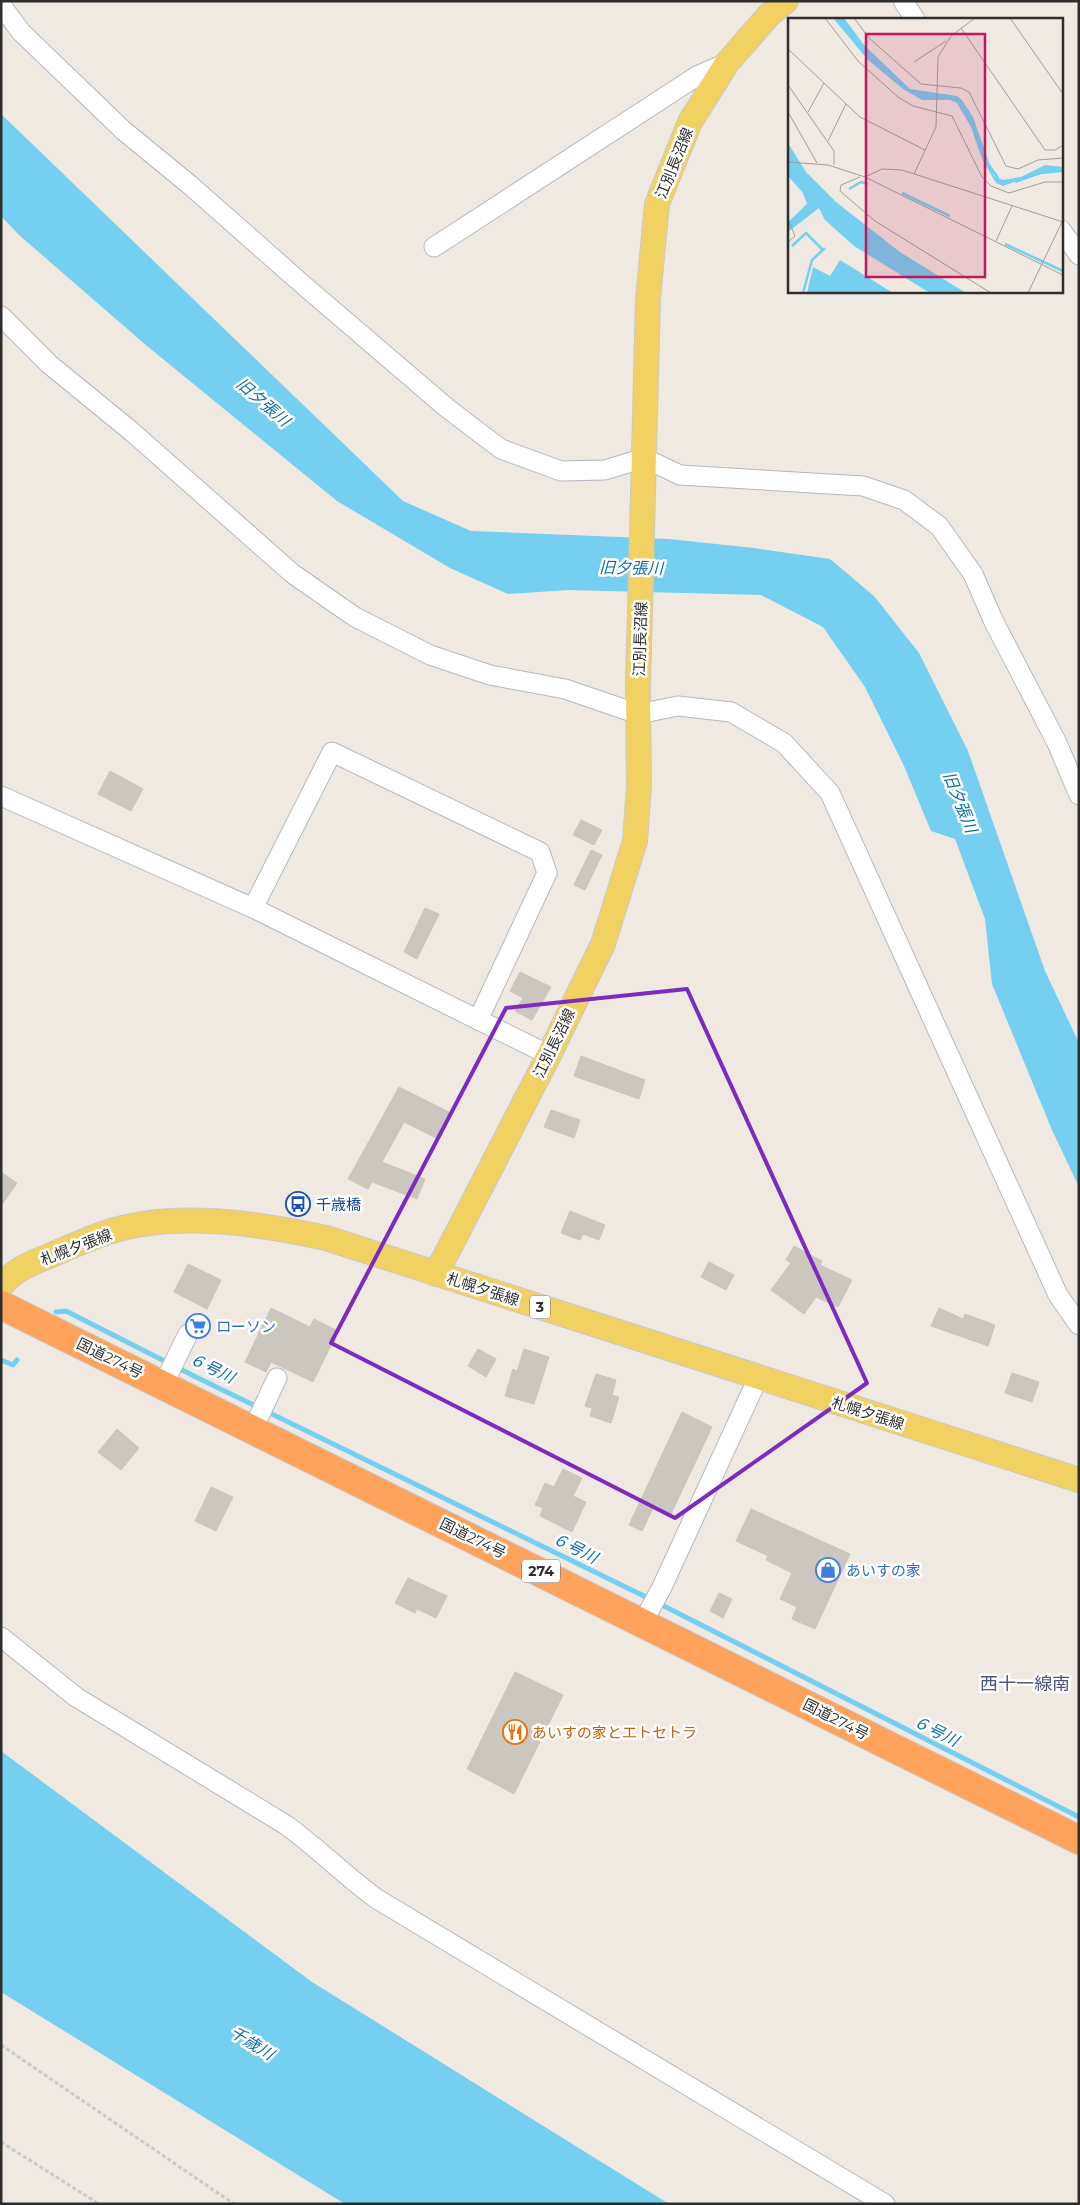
<svg xmlns="http://www.w3.org/2000/svg" width="1080" height="2205" viewBox="0 0 1080 2205" font-family="Montserrat,'Noto Sans JP',sans-serif">
<rect width="100%" height="100%" fill="#efe9e1"/>
<g fill="#75cff0">
<path d="M1 114 403 501 471 531 669 539 754 548 830 559 874 596 919 653 968 751 1045 971 1079 1043V1187L1052 1130 992 984 985 919 955 839 931 831 904 766 865 687 823 627 761 595 568 590 508 594 450 568 337 501 147 346 19 235 1 216Z"/>
<path d="M1 1751 312 1982 669 2204H345L1 1992Z"/>
</g>
<g fill="none" stroke-linecap="round" stroke-linejoin="round">
<g stroke="#75cff0" stroke-width="5">
<path d="M56 1312 66 1311 194 1376 650 1599"/>
<path d="M1 1360 13 1365 17 1360"/>
<path d="M658 1603 1079 1817"/>
</g>
</g>
<g fill="#cbc7bf" stroke="#cbc5ba">
<path d="M110 771 143 789 131 811 98 794Z"/>
<path d="M581 820 602 830 594 845 573 835Z"/>
<path d="M591 850 602 855 585 890 574 885Z"/>
<path d="M425 908 439 914 417 959 404 952Z"/>
<path d="M520 972 551 987 532 1020 515 1011 523 998 510 991Z"/>
<path d="M581 1056 645 1080 639 1099 574 1076Z"/>
<path d="M399 1087 449 1112 436 1138 404 1122 382 1162 425 1179 417 1199 372 1182 368 1189 348 1179Z"/>
<path d="M551 1110 580 1120 574 1138 544 1127Z"/>
<path d="M1 1172 17 1183 1 1206Z"/>
<path d="M570 1211 605 1225 599 1240 583 1234 580 1240 561 1233Z"/>
<path d="M794 1246 822 1261 820 1265 852 1280 838 1307 816 1297 804 1314 771 1290 791 1263 786 1260Z"/>
<path d="M709 1262 734 1275 726 1290 701 1277Z"/>
<path d="M188 1264 221 1280 207 1309 174 1292Z"/>
<path d="M271 1308 310 1327 314 1319 338 1331 313 1382 271 1362 266 1372 245 1362Z"/>
<path d="M939 1308 963 1319 965 1314 995 1325 988 1346 931 1326Z"/>
<path d="M478 1349 496 1359 486 1377 468 1366Z"/>
<path d="M524 1349 549 1357 534 1404 505 1396 513 1369 517 1371Z"/>
<path d="M1012 1373 1039 1382 1032 1402 1005 1393Z"/>
<path d="M596 1374 616 1380 612 1395 619 1397 611 1423 590 1416 592 1408 585 1406Z"/>
<path d="M682 1412 712 1427 671 1514 654 1506 642 1531 629 1525Z"/>
<path d="M117 1429 139 1448 121 1470 98 1452Z"/>
<path d="M563 1469 582 1478 573 1496 586 1502 572 1532 540 1516 543 1508 535 1505 545 1483 554 1487Z"/>
<path d="M211 1487 233 1497 216 1531 195 1521Z"/>
<path d="M751 1509 850 1554 815 1629 792 1619 797 1607 780 1599 792 1573 766 1560 768 1556 736 1541Z"/>
<path d="M408 1578 447 1596 436 1618 417 1609 415 1613 395 1603Z"/>
<path d="M719 1593 732 1599 723 1618 710 1611Z"/>
<path d="M515 1672 563 1695 514 1794 467 1769Z"/>
</g>
<g fill="none" stroke-linecap="round" stroke-linejoin="round">
<defs>
<g id="minor">
<path d="M903 1 915 19"/>
<path d="M1 5 21 32 124 131 190 185 301 283 447 408 501 449 561 471 605 470 644 458 680 475 863 486 904 500 939 526 973 574 994 622 1057 743 1079 795"/>
<path d="M1061 230 1079 255"/>
<path d="M434 247 697 76 727 63"/>
<path d="M1 316 49 364 131 431 293 574 355 617 430 655 490 675 565 689 638 714 678 706 731 712 784 743 830 793 1058 1295 1079 1325"/>
<path d="M1 796 253 908 549 1055"/>
<path d="M253 908 332 752 540 852 547 873 478 1020"/>
<path d="M163 1385 188 1334"/>
<path d="M253 1429 277 1378"/>
<path d="M643 1622 662 1587 758 1378"/>
<path d="M1 1637 76 1697 286 1825C318 1848 345 1876 377 1899L885 2204"/>
</g>
<g id="major">
<path d="M436 1274 549 1055 603 944 635 841 639 786 638 687 648 299 657 204 690 122 727 63 769 15 786 1"/>
<path d="M1 1286C15 1268 35 1262 56 1253 72 1246 88 1239 105 1233 174 1210 257 1223 326 1238L1079 1480"/>
</g>
<path id="highway" d="M1 1305 1079 1840"/>
</defs>
<use href="#minor" stroke="#b4b7c1" stroke-width="21"/>
<use href="#major" stroke="#c9c9c9" stroke-width="26"/>
<use href="#highway" stroke="#c9c9c9" stroke-width="30"/>
<g stroke="#c9c9c9" stroke-width="3" stroke-dasharray="4 2.5" stroke-linecap="butt">
<path d="M1 2045 234 2204"/>
<path d="M1 2142 99 2204"/>
</g>
<use href="#minor" stroke="#fff" stroke-width="19"/>
<use href="#major" stroke="#f2d163" stroke-width="24"/>
<use href="#highway" stroke="#ffa35c" stroke-width="28"/>
</g>
<path fill="none" stroke="#7b2cbf" stroke-width="4" stroke-linejoin="round" d="M687 989 867 1383 675 1518 331 1343 506 1008Z"/>
<defs>
<symbol id="bus-ring" viewBox="-11 -11 22 22"><circle r="9.5" fill="#fff" stroke="#1a4fb4" stroke-width="1.5"/><path d="M-5-6H5V4H4V6H2V4H-2V6H-4V4H-5ZM-3.5-4V0h7V-4ZM-3.5 1.2v1.5H-2V1.2ZM2 1.2v1.5H3.5V1.2Z" fill="#1a4fb4"/></symbol>
<symbol id="supermarket-ring" viewBox="-11 -11 22 22"><circle r="9.5" fill="#fff" stroke="#3f7fe0" stroke-width="1.5"/><path d="M-6-5.5h2.5l.6 2H6L4.5 2H-2.5L-4.4-4H-6ZM-1.5 3.2a1.3 1.3 0 1 0 .1 0ZM3 3.2a1.3 1.3 0 1 0 .1 0Z" fill="#3f7fe0"/></symbol>
<symbol id="shop-ring" viewBox="-11 -11 22 22"><circle r="9.5" fill="#fff" stroke="#3f7fe0" stroke-width="1.5"/><path d="M-5-2.5h2.3a2.7 3.5 0 0 1 5.4 0H5L5.5 6h-11ZM-1.5-2.5h3a1.5 2.3 0 0 0-3 0Z" fill="#3f7fe0"/></symbol>
<symbol id="restaurant-ring" viewBox="-11 -11 22 22"><circle r="9.5" fill="#fff" stroke="#e8710a" stroke-width="1.5"/><path d="M-5-6h1v4h1v-4h1v4h1v-4h1v5L-1.5 .5V6h-2V.5L-5-1ZM5-6V6H3V1.5H1.5Q1.5-4 5-6Z" fill="#e8710a"/></symbol>
</defs>
<g fill-rule="evenodd">
<use href="#bus-ring" x="284" y="1190" width="28" height="28"/>
<use href="#supermarket-ring" x="184" y="1312" width="28" height="28"/>
<use href="#shop-ring" x="814" y="1556" width="28" height="28"/>
<use href="#restaurant-ring" x="501" y="1718" width="28" height="28"/>
</g>
<g text-anchor="middle" dominant-baseline="central" stroke-width="5" stroke-linejoin="round" paint-order="stroke">
<g fill="#fff" stroke="#6d6d6d" stroke-width="1">
<rect x="530" y="1295.5" width="20" height="23" rx="4"/>
<rect x="522" y="1559.5" width="38" height="23" rx="4"/>
</g>
<g font-size="14" font-weight="bold" fill="#2e2e2e">
<text x="540" y="1307">3</text>
<text x="541" y="1571">274</text>
</g>
<g font-size="15" fill="#2e2e2e" stroke="#fff">
<text transform="translate(674 163) rotate(-68)">江別長沼線</text>
<text transform="translate(640 639) rotate(-88)">江別長沼線</text>
<text transform="translate(554 1043) rotate(-64)">江別長沼線</text>
<text transform="translate(76 1247) rotate(-21)">札幌夕張線</text>
<text transform="translate(483 1289) rotate(18)">札幌夕張線</text>
<text transform="translate(110 1358) rotate(26)">国道274号</text>
<text transform="translate(868 1413) rotate(18)">札幌夕張線</text>
<text transform="translate(473 1538) rotate(26)">国道274号</text>
<text transform="translate(836 1719) rotate(27)">国道274号</text>
</g>
<g font-size="15" fill="#164399" stroke="#fff" text-anchor="start">
<text x="316" y="1204">千歳橋</text>
</g>
<g font-size="15" fill="#366cbe" stroke="#fff" text-anchor="start">
<text x="216" y="1326">ローソン</text>
<text x="846" y="1570">あいすの家</text>
</g>
<g font-size="15" fill="#c56008" stroke="#fff" text-anchor="start">
<text x="532" y="1732">あいすの家とエトセトラ</text>
</g>
<g font-size="16" font-style="italic" fill="#0d6fa3" stroke="#fff">
<text transform="translate(263 402) rotate(41)">旧夕張川</text>
<text transform="translate(631 568) rotate(1)">旧夕張川</text>
<text transform="translate(960 802) rotate(68)">旧夕張川</text>
<text transform="translate(212 1368) rotate(26)">６号川</text>
<text transform="translate(575 1548) rotate(27)">６号川</text>
<text transform="translate(936 1731) rotate(27)">６号川</text>
<text transform="translate(252 2043) rotate(32)">千歳川</text>
</g>
<g font-size="18" fill="#4d5680" stroke="#fff">
<text x="1025" y="1684">西十一線南</text>
</g>
</g>
<g transform="translate(788 18)">
<rect width="275" height="275" fill="#efe9e1"/>
<path d="M45 0H56L76 27 122 71 169 78 174 82 185 99 206 158 215 162 233 159 257 147 275 149V154L245 157 215 168 208 165 194 141 183 109 169 85 162 82H134L115 71 80 42ZM0 125 18 154 48 184 112 234 178 275H142L66 228 37 202 31 190 0 214V204L19 186 15 175 0 158ZM52 242 105 275H19L25 249 42 258Z" fill="#75cff0"/>
<path fill="none" stroke="#75cff0" stroke-width="2.5" d="M201 147 210 160M227 164 252 155M61 171 73 164 80 166M114 175 162 198M217 226 275 253M4 228 18 215 34 231M15 275 24 242 37 230"/>
<path fill="none" stroke="#a29e99" stroke-width="1" d="M37 0 70 43 110 79 125 88 164 98 194 159 203 168 221 175 257 164H275M66 0 81 20 133 66 173 70 181 74 218 148 230 151 250 142 275 140M222 0 275 76M173 10 257 132H267L275 127M0 31 72 99 137 132M126 44 158 23M0 67 46 133V147M0 94 29 145M20 94 36 65M40 123 58 86M0 144 40 147 77 159 275 257M126 156 148 109 150 39 163 18 187 0M72 159 53 167 52 173 87 203 203 275M77 159 94 151 114 152 275 204M0 201 7 218 0 224M208 223 224 188M240 275 274 204"/>
<path fill="#c2185b" fill-opacity="0.15" stroke="#c2185b" stroke-width="2.5" d="M78 16H197V259H78Z"/>
<rect width="275" height="275" fill="none" stroke="#2e2e2e" stroke-width="2.5"/>
</g>
<rect width="1080" height="2205" fill="none" stroke="#2e2e2e" stroke-width="5"/>
</svg>
